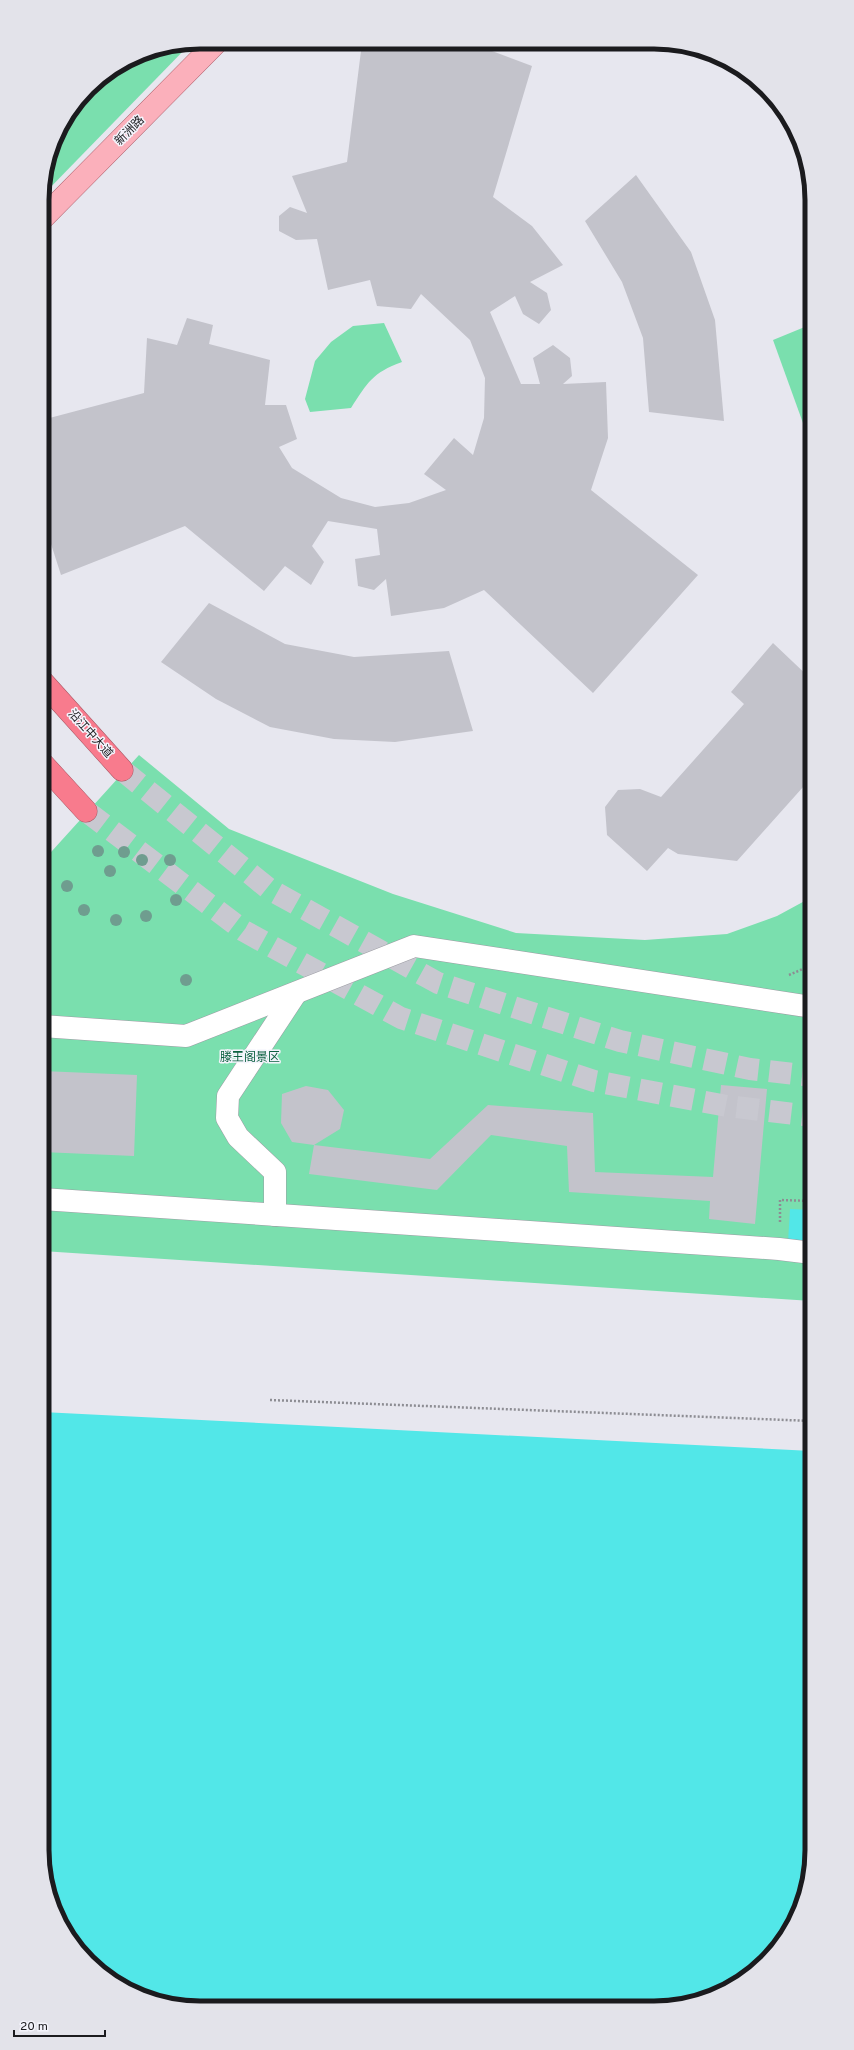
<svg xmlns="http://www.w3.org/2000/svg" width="854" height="2050" viewBox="0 0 854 2050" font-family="Overpass,'Noto Sans SC',sans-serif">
<rect width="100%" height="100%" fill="#e7e7ef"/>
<g fill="#7adfae">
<path d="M190 44 42 196 58 130 96 81 140 54Z"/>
<path d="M384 323 402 362C372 373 368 382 351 408L310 412 305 399 315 361 331 342 353 326Z"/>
<path d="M812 324V448L773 340Z"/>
<path d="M139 755 229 829 393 894 516 933 645 940 727 934 777 916 812 897V1301L42 1251V862Z"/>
</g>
<g fill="#52e7e8">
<path d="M790 1209 812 1210V1244L788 1243Z"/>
<path d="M42 1412 812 1451V1860L800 1910 773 1954 741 1981 695 2003 654 2008 170 2005 130 1992 88 1962 63 1929 47 1891 42 1850Z"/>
</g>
<g fill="#c3c3cb">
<path d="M362 43 462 44 484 48 532 66 493 197 532 226 563 265 530 282 547 293 551 310 539 324 523 314 515 296 490 312 521 384H540L533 358 553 345 570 358 572 376 563 384 606 382 608 438 591 490 698 575 593 693 484 590 444 608 391 616 386 579 374 590 358 586 355 559 380 555 377 529 328 521 312 546 324 562 311 585 285 566 264 591 185 526 61 575 42 516V420L144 393 147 338 177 345 187 318 213 325 209 344 270 360 265 405H286L297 439 279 447 292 468 341 498 375 507 409 503 446 490 424 474 454 438 473 455 484 418 485 378 470 340 421 294 411 309 377 306 370 280 328 290 317 239 296 240 279 231V216L290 207 307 213 292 176 347 162Z"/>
<path d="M636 175 691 252 715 320 724 421 649 412 643 338 622 282 585 221Z"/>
<path d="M209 603 285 644 354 657 449 651 473 731 395 742 334 739 270 727 216 699 161 662Z"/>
<path d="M773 643 812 680V707L809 710 812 713V777L737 861 678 854 668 848 647 871 607 835 605 807 618 790 640 789 661 797 744 704 731 692Z"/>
<path d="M42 1071 137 1075 134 1156 42 1152Z"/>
<path d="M721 1085 767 1089 755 1224 709 1219 710 1201 569 1192 567 1146 491 1135 437 1190 309 1174 314 1145 430 1159 488 1105 593 1113 595 1172 713 1177Z"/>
<path d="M306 1086 328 1090 344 1110 340 1129 314 1145 292 1142 281 1123 282 1094Z"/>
</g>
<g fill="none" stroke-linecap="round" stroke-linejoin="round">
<g stroke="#c8c8d0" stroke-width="22" stroke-dasharray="22 11" stroke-linecap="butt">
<path d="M122 770 269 889 438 983 620 1041 750 1069 812 1076"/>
<path d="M86 811 244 931 401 1018 594 1081 727 1106 812 1116"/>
</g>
<defs>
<g id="minor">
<path d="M42 1026 186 1036 414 946 812 1007"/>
<path d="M42 1199 779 1249 812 1253"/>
<path d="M275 1215V1172L238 1137 227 1118 228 1096 296 993"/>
</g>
<path id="major" d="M42 219 217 42"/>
<g id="highway">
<path d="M42 681 122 770"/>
<path d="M42 763 86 811"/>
</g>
</defs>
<use href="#minor" stroke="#9c9ca3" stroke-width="23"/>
<use href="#major" stroke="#ab5966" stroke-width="23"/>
<use href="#highway" stroke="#ab5966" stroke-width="23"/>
<g stroke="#8d8d93" stroke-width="2.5" stroke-dasharray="2 2" stroke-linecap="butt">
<path d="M786 115 809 179"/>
<path d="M789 975 812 965"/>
<path d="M780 1222V1200L812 1201"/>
<path d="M270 1400 812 1421"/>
</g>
<use href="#minor" stroke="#fff" stroke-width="22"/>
<use href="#major" stroke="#fbb0bb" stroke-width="22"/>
<use href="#highway" stroke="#f87b8d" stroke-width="22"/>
</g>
<g fill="#6f9d8f">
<circle cx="98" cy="851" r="6"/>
<circle cx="124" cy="852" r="6"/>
<circle cx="142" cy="860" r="6"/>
<circle cx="170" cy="860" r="6"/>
<circle cx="110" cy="871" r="6"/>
<circle cx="67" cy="886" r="6"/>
<circle cx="176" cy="900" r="6"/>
<circle cx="84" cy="910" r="6"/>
<circle cx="146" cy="916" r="6"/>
<circle cx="116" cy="920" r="6"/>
<circle cx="186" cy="980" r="6"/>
</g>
<g text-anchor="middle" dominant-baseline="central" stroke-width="3" stroke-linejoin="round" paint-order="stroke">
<g font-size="12" fill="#1b1b1e" stroke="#f4f4fc">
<text transform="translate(130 131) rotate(-45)">新洲路</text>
<text transform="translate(90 734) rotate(48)">沿江中大道</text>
</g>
<g font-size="12" fill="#0d6141" stroke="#f4f4fc">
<text x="250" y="1058">滕王阁景区</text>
</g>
</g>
<path d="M0 0H854V2050H0ZM200 49H654A151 151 0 0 1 805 200V1850A151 151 0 0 1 654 2001H200A151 151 0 0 1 49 1850V200A151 151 0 0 1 200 49Z" fill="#e3e3ea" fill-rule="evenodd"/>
<path fill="none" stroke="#1b1b1e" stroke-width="5" d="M200 49H654A151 151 0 0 1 805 200V1850A151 151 0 0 1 654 2001H200A151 151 0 0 1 49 1850V200A151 151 0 0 1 200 49Z"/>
<path d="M14 2030v6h91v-6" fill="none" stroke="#1b1b1e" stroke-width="2"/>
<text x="20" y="2030" font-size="12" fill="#1b1b1e" stroke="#f4f4fc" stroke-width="3" paint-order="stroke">20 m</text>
</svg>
